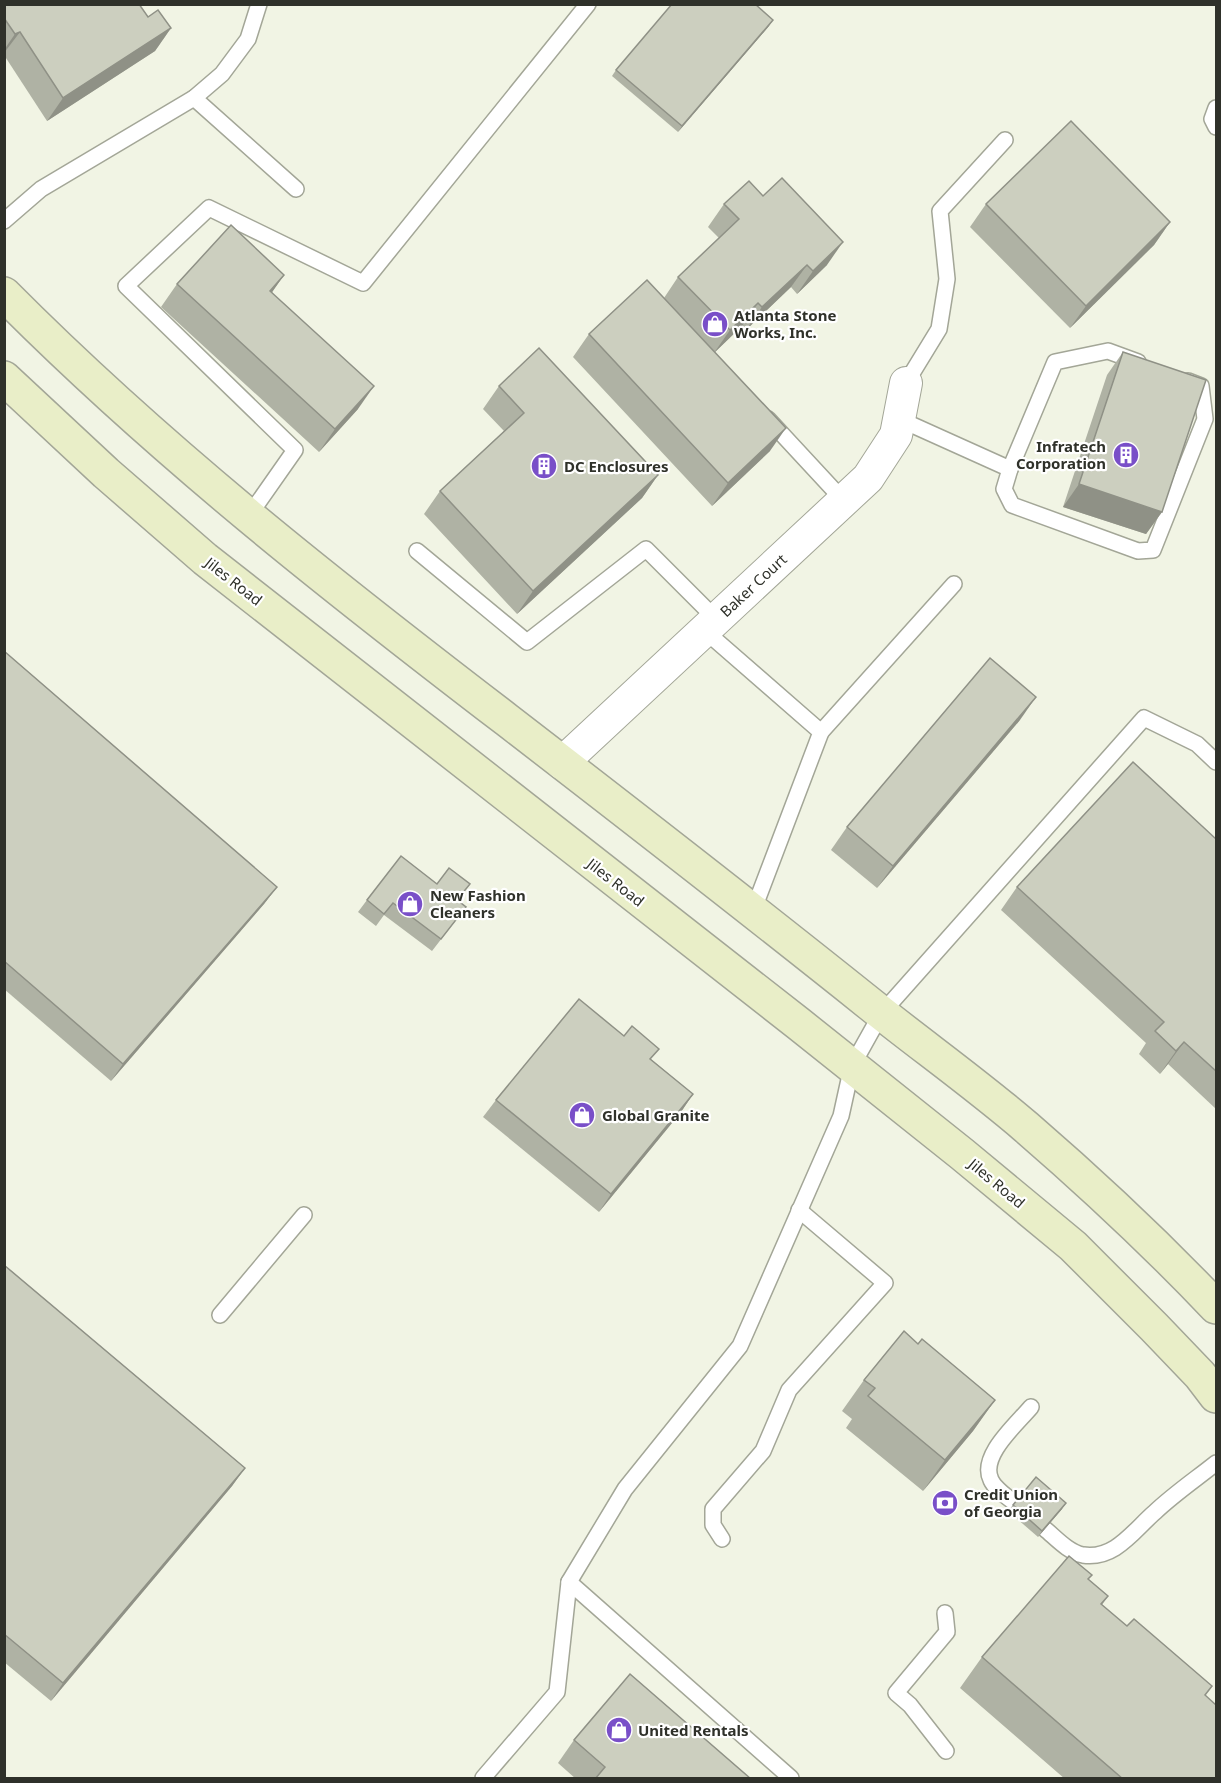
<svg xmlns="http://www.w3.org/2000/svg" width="1221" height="1783" viewBox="0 0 1221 1783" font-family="'Noto Sans',sans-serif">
<rect width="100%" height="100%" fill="#f1f4e4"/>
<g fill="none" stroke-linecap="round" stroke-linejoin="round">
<defs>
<g id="lane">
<path d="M194 98 296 189"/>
<path d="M1216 108 1212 119 1216 127"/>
<path d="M4 221 41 189 194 98 222 74 248 39 259 4"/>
<path d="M906 383 939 329 947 279 940 211 1005 140"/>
<path d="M768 419 844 501"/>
<path d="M899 419 1010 469 1004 489 1012 505 1138 551 1153 550 1205 419 1201 386 1188 381"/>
<path d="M1010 469 1055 362 1108 351 1138 362"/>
<path d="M248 517 295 450 126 286 209 208 363 283 588 4"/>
<path d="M417 551 527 642 646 549 716 619"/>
<path d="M704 630 821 732 753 911"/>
<path d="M821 732 954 584"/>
<path d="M220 1315 304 1215"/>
<path d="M1015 1503C1007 1497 995 1489 991 1480 979 1456 1017 1424 1031 1407"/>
<path d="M1045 1529C1056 1538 1068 1552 1083 1555 1115 1560 1134 1530 1155 1512 1174 1494 1196 1479 1216 1463"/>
<path d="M722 1539 713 1525V1509L763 1451 789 1390 885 1283 799 1210"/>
<path d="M569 1582 791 1778"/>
<path d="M945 1613 947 1632 896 1693 910 1705 946 1751"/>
<path d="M483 1778 557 1692 569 1582 625 1489 740 1346 841 1116 852 1066 881 1014 1144 718 1197 744 1216 762"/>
</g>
<path id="street" d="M562 763 868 478 896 435 906 383"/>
<g id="secondary">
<path d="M4 294C160 451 332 586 507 720 629 814 750 908 870 1004 921 1045 976 1084 1026 1127 1092 1184 1156 1244 1216 1307"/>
<path d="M4 378 106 473 205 559 799 1024 962 1154 1073 1246 1154 1327 1200 1375 1216 1396"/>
</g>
</defs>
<use href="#lane" stroke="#a3a697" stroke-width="18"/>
<use href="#street" stroke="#a3a697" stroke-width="34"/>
<use href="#secondary" stroke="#a3a697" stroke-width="36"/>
<use href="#lane" stroke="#fff" stroke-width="15"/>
<use href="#street" stroke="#fff" stroke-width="32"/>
<use href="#secondary" stroke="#e9eec8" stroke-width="33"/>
</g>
<g fill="#afb2a4">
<path d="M4 4 148 17 171 28 155 51 47 121 4 55Z"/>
<path d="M769 26 678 132 612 76 616 70Z"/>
<path d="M724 204 827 265 797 294 791 287 746 330 742 326 715 352 770 451 712 506 573 357 589 334 664 298 678 277 719 238 708 227Z"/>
<path d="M986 204 1170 222 1154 245 1070 328 970 227Z"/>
<path d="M284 275 272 292 358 409 319 452 161 307 177 284Z"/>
<path d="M1123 352 1162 512 1146 534 1063 507 1107 375Z"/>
<path d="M499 386 658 475 642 498 517 614 424 514 440 491 504 431 483 409Z"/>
<path d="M4 651 277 887 264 904 111 1081 4 989Z"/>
<path d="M1020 720 877 888 831 850 847 827Z"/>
<path d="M1216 839V1109L1168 1064 1160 1074 1139 1054 1146 1043 1001 910 1017 887Z"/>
<path d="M367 900H458L466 907 432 951 384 915 376 926 358 912Z"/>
<path d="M651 1059 693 1094 681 1112 599 1212 483 1117 496 1100Z"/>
<path d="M4 1265 245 1468 232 1486 51 1701 4 1662Z"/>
<path d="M918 1344 995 1400 973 1431 923 1491 846 1428 852 1419 842 1411 864 1380Z"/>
<path d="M1013 1505 1062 1509 1038 1537 1008 1511Z"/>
<path d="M1088 1579 1108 1596 1102 1605 1206 1695 1216 1779H1065L960 1688 982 1657Z"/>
<path d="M574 1740 751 1779H576L558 1763Z"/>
</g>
<g fill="#8f9186">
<path d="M773 20 769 26 678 132 682 126Z"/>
<path d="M171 28 155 51 47 121 63 98Z"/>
<path d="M20 32 4 53V50L15 34Z"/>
<path d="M1170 222 1154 245 1070 328 1086 306Z"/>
<path d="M843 242 827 265 797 294 813 271Z"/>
<path d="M807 265 791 287 746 330 762 307Z"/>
<path d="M284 275 268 298 270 291Z"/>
<path d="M758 303 742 326 714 353 730 330Z"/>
<path d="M374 386 358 409 319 452 335 429Z"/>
<path d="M786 428 770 451 712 506 728 483Z"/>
<path d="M658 475 642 498 517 614 533 591Z"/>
<path d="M1079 484 1162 512 1146 534 1063 507Z"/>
<path d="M1036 697 1020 720 877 888 893 866Z"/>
<path d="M277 887 264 904 111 1081 123 1064Z"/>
<path d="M1184 1042 1168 1064 1160 1074 1176 1051Z"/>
<path d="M693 1094 681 1112 599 1212 611 1194Z"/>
<path d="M995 1400 973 1431 923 1491 945 1460Z"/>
<path d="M245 1468 232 1486 51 1701 63 1683Z"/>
<path d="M1066 1503 1062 1509 1038 1537 1042 1531Z"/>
</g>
<g fill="#cccfbf" stroke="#8f9186" stroke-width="1.5">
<path d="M4 4H139L148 17 158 10 171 28 63 98 20 32 15 34 4 18Z"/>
<path d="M672 4H755L773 20 682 126 616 70Z"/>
<path d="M1071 121 1170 222 1086 306 986 204Z"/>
<path d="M782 178 843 242 813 271 807 265 762 307 758 303 730 330 678 277 739 219 724 204 749 181 763 196Z"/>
<path d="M231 225 284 275 270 291 374 386 335 429 177 284Z"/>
<path d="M647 280 786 428 728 483 589 334Z"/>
<path d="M539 348 658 475 533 591 440 491 524 413 499 386Z"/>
<path d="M1123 352 1206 380 1162 512 1079 484Z"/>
<path d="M4 651 277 887 123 1064 4 961Z"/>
<path d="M990 658 1036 697 893 866 847 827Z"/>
<path d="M1133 762 1216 839V1071L1184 1042 1176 1051 1155 1031 1164 1022 1017 887Z"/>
<path d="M401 856 437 884 449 868 470 884 457 900 466 907 441 939 393 903 384 914 367 900Z"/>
<path d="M579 999 624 1036 632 1026 659 1049 650 1059 693 1094 611 1194 496 1100Z"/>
<path d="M4 1265 245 1468 63 1683 4 1634Z"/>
<path d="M904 1331 918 1344 922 1339 995 1400 945 1460 868 1396 875 1388 864 1380Z"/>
<path d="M1036 1477 1066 1503 1042 1531 1013 1505Z"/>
<path d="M1069 1556 1092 1575 1088 1579 1108 1596 1101 1604 1127 1626 1134 1619 1212 1686 1205 1695 1216 1705V1779H1123L982 1657Z"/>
<path d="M630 1674 751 1779H595L605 1767 574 1740Z"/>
</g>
<defs>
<symbol id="shop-disc" viewBox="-11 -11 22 22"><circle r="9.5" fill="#794fc8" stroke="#fff"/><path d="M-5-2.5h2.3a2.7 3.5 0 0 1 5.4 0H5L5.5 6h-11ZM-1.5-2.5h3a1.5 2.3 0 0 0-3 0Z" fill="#fff"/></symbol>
<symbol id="building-disc" viewBox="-11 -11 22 22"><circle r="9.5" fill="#794fc8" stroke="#fff"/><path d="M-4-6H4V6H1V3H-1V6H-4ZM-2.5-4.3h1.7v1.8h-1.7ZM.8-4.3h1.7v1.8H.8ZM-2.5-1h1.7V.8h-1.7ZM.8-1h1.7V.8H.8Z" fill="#fff"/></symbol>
<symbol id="bank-disc" viewBox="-11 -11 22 22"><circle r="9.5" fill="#794fc8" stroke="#fff"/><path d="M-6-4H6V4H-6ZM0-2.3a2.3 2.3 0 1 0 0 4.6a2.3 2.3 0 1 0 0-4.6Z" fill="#fff"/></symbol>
</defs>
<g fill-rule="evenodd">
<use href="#shop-disc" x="700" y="309" width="30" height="30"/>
<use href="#building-disc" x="1111" y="440" width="30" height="30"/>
<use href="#building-disc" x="529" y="451" width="30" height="30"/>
<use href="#shop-disc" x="395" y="889" width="30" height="30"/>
<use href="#shop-disc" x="567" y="1100" width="30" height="30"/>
<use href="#bank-disc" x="930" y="1488" width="30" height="30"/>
<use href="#shop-disc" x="604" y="1715" width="30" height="30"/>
</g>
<g text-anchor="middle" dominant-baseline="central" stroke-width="4.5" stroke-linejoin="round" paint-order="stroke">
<g font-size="15" font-weight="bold" fill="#2f312a" stroke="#fff" text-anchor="start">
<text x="734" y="315">Atlanta Stone<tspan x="734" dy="17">Works, Inc.</tspan></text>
<text x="1106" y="446" text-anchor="end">Infratech<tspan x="1106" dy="17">Corporation</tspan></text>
<text x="564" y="466">DC Enclosures</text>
<text x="430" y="895">New Fashion<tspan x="430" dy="17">Cleaners</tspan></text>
<text x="602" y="1115">Global Granite</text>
<text x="964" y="1494">Credit Union<tspan x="964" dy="17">of Georgia</tspan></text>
<text x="638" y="1730">United Rentals</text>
</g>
<g font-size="15" fill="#2f312a" stroke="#fff">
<text transform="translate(234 581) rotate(38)">Jiles Road</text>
<text transform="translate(753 585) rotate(-43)">Baker Court</text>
<text transform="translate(616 882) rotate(38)">Jiles Road</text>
<text transform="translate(997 1183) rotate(40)">Jiles Road</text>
</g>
</g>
<rect width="1221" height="1783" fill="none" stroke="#2f312a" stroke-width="12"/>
</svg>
